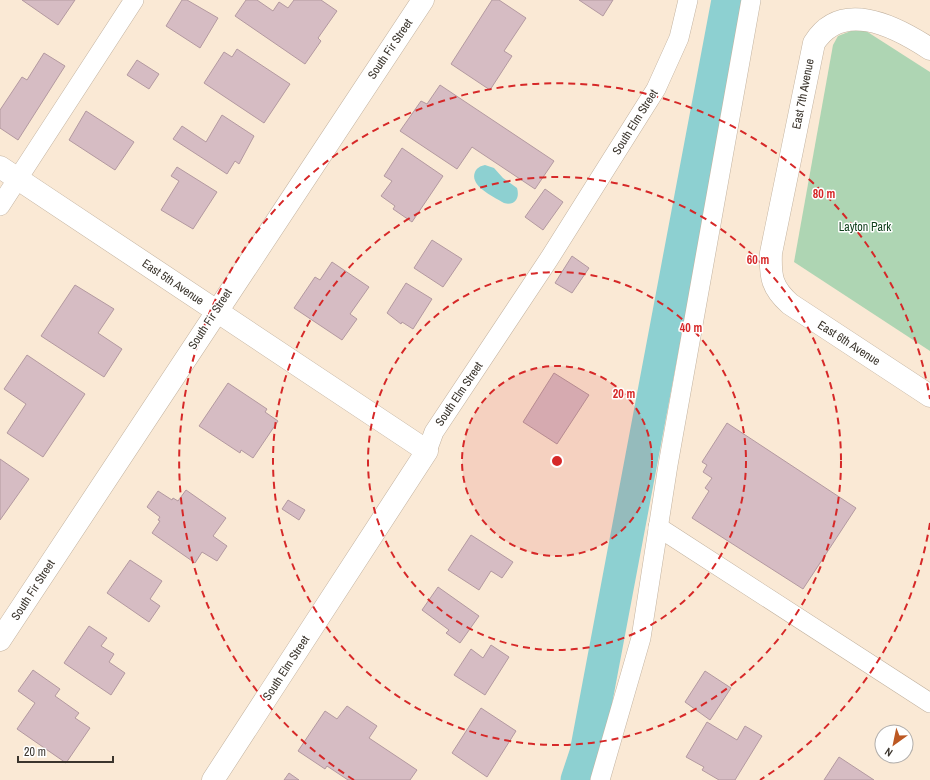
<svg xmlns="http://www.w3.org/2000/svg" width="930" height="780" viewBox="0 0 930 780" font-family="'Archivo Narrow',sans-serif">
<rect width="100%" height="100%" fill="#fae9d5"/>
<path fill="#aed5b3" d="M856 29 866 31 930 72V351L794 262 833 45 838 36Z"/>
<path fill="#8dd0d1" d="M485 165 494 168 503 178 517 188C520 198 515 206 504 203 494 197 469 186 475 172 477 168 480 166 485 165Z"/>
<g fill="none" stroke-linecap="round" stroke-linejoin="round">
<path stroke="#8dd0d1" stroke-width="33" d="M577 780 586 753 728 0"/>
</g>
<g fill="#d6bcc3" stroke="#b399a0">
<path d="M22 0H75L58 25Z"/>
<path d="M182 0H187L218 18 200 48 166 26Z"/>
<path d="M246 0H257L273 11 279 2 288 8 294 0H321L337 11 318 38 321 41 305 64 235 16Z"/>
<path d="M492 0H499L526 18 504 51 512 56 490 90 451 64Z"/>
<path d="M579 0H613L603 16Z"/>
<path d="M237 49 290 84 264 123 204 83 224 52 232 57Z"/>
<path d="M44 53 65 66 18 140 0 128V110L22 77 27 80Z"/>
<path d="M137 60 159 74 149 89 127 75Z"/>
<path d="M440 85 554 161 535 189 472 147 457 169 400 131 421 101 427 104Z"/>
<path d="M86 111 134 142 115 170 69 140Z"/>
<path d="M222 115 254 136 239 164 235 161 227 174 173 139 182 126 206 142Z"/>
<path d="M402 148 443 176 412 222 393 209 395 206 381 196 392 181 384 176Z"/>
<path d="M177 167 217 192 193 229 161 210 179 181 171 176Z"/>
<path d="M545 189 563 202 543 230 525 217Z"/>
<path d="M432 240 462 259 443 287 414 268Z"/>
<path d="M572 256 589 268 572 293 555 283Z"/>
<path d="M332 262 369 287 350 314 357 319 342 340 294 308 315 277 320 280Z"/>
<path d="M406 283 432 299 413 329 402 322 401 324 387 313Z"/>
<path d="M75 285 114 309 98 333 122 349 104 377 41 336Z"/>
<path d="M27 355 85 394 43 457 7 433 26 404 4 389Z"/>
<path d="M554 373 589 395 557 444 523 422Z"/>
<path d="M228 383 267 409 265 412 278 421 253 458 241 450 240 453 199 426Z"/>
<path d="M727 423 856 508 803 589 692 518 709 491 705 488 712 478 703 472 707 465 702 462Z"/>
<path d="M0 459 29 479 0 520Z"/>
<path d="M186 490 226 518 213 536 227 546 217 561 202 552 195 563 152 533 160 521 158 520 160 517 147 507 158 491 172 500 173 498 178 501Z"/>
<path d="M288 500 305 510 299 520 282 509Z"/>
<path d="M471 535 513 562 502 578 491 571 479 590 448 570Z"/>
<path d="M130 560 162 581 150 599 160 606 149 622 107 593Z"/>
<path d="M438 587 479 616 460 643 446 633 449 630 422 610Z"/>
<path d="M89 626 107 638 101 646 114 654 109 662 125 673 111 695 64 663Z"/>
<path d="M491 645 509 657 485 695 454 675 471 649 483 658Z"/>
<path d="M33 670 60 689 55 696 79 713 75 718 90 728 66 763 17 729 35 703 18 691Z"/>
<path d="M705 671 731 688 710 720 685 702Z"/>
<path d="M347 706 377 726 369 738 417 770 410 780H348L327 766 325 769 298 751 325 711 337 719Z"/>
<path d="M481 708 516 731 487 777 452 753Z"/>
<path d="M707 722 737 740 745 726 762 736 735 780H719L702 770 704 767 686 757Z"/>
<path d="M839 757 874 780H824Z"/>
<path d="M289 773 299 780H284Z"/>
</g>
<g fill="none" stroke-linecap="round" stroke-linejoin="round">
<defs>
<g id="lane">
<path d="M0 206 134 0"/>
<path d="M427 451 434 432 549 259 656 89 679 38 688 0"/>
<path d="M658 527 930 703"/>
<path d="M600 780 641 638 668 465 751 0"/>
</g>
<g id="street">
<path d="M930 49C892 24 841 0 814 43L771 253C770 277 772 288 790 304L930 396"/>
<path d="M0 167 427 451 213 780"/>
<path d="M0 640 423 0"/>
</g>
</defs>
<use href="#lane" stroke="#c2b29f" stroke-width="20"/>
<use href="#street" stroke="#c2b29f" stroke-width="23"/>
<use href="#lane" stroke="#fff" stroke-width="19"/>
<use href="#street" stroke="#fff" stroke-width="22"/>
</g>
<circle cx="557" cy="461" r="95" fill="#d62828" fill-opacity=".12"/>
<g fill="none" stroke="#d62828" stroke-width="2" stroke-dasharray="7 5">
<circle cx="557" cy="461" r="95"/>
<circle cx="557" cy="461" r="189"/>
<circle cx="557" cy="461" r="284"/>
<path d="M930 523A378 378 0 0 1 760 780M354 780A378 378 0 1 1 930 399"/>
</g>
<g text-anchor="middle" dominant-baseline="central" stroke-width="3" stroke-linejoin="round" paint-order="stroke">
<g font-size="12" fill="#3b352d" stroke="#fff">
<text transform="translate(390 49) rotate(-56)">South Fir Street</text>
<text transform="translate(803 94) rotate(-79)">East 7th Avenue</text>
<text transform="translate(635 122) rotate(-58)">South Elm Street</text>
<text transform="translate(173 282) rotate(34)">East 5th Avenue</text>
<text transform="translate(210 319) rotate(-57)">South Fir Street</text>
<text transform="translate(849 343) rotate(33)">East 6th Avenue</text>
<text transform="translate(459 394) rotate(-56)">South Elm Street</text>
<text transform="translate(33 590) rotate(-57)">South Fir Street</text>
<text transform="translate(286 668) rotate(-57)">South Elm Street</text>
</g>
<g font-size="12" fill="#11401d" stroke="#fff">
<text x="865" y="227">Layton Park</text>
</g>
</g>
<circle cx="557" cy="461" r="6" fill="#d62828" stroke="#fff" stroke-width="2"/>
<g font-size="12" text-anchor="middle" font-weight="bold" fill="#d62828" stroke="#fff" stroke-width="3" stroke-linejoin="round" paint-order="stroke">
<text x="824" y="198">80 m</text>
<text x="758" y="264">60 m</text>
<text x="691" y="332">40 m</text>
<text x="624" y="398">20 m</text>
</g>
<g transform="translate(894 744) rotate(213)"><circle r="19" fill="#ffffff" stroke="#b1aeab"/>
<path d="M0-3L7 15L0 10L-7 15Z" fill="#bc5823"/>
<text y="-6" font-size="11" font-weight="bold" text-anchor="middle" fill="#3b352d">N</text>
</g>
<path d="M18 756v6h95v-6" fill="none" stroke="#3b352d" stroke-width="2"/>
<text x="24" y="756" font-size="12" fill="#3b352d" stroke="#ffffff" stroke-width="3" paint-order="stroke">20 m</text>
</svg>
